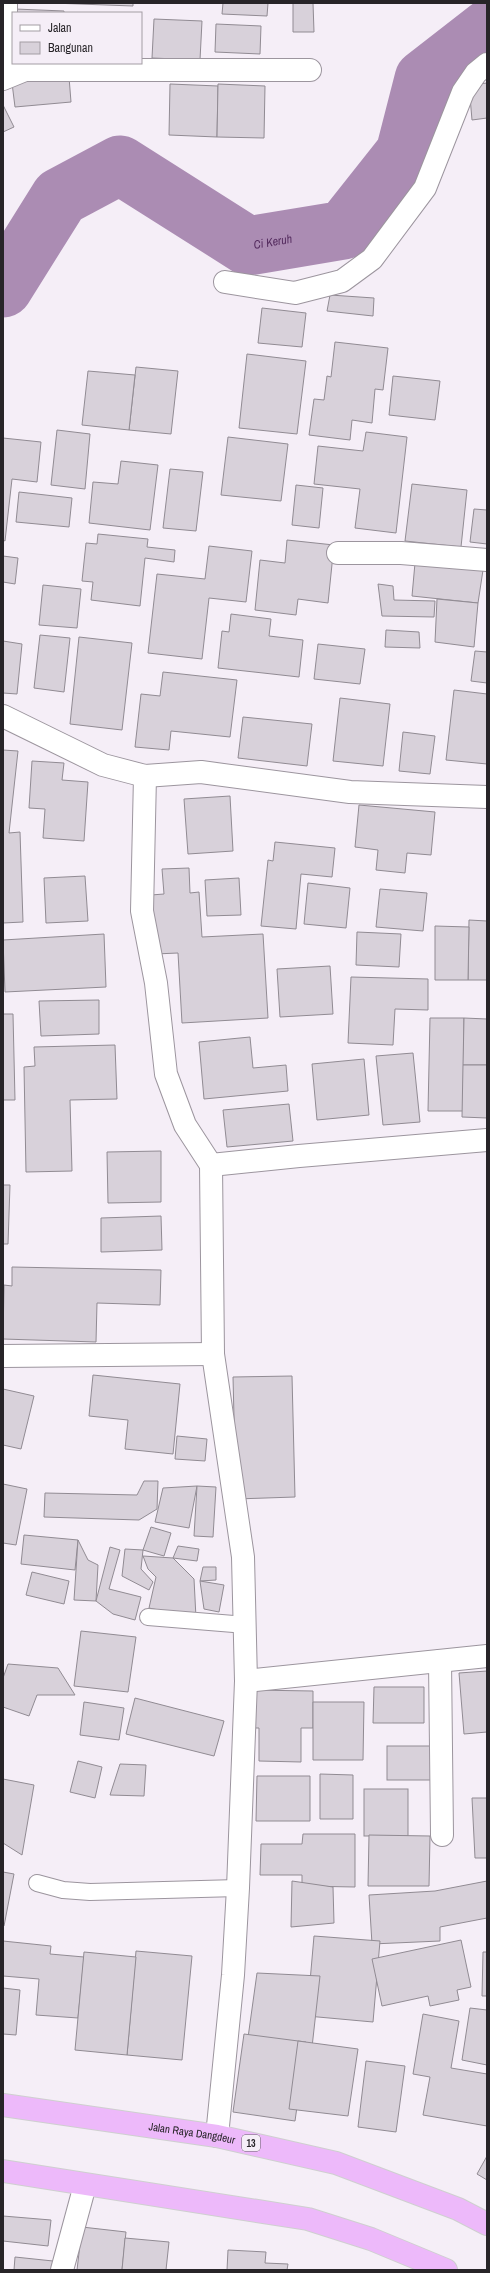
<svg xmlns="http://www.w3.org/2000/svg" width="490" height="2273" viewBox="0 0 490 2273" font-family="'Archivo Narrow',sans-serif">
<rect width="100%" height="100%" fill="#f5eef7"/>
<g fill="none" stroke-linecap="round" stroke-linejoin="round">
<path stroke="#ab8cb3" stroke-width="59" id="s1" d="M3 288 60 197 120 165 248 246 344 230 405 153 424 79 487 30"/>
</g>
<g fill="#d8d1da" stroke="#918b93">
<path d="M52 3H133V6Z"/>
<path d="M223 3H268L267 16 222 14Z"/>
<path d="M293 3H313L314 32H293Z"/>
<path d="M15 9 64 11V13H15Z"/>
<path d="M154 19 202 21 200 60 152 58Z"/>
<path d="M216 24 261 26 260 54 215 52Z"/>
<path d="M69 77 71 102 15 107 12 83Z"/>
<path d="M487 83V118L472 120 469 85Z"/>
<path d="M170 84 218 86 217 137 169 135Z"/>
<path d="M218 84 265 86 264 138 217 137Z"/>
<path d="M3 105 14 127 3 132Z"/>
<path d="M330 295 374 298 373 316 327 311Z"/>
<path d="M262 308 306 313 302 347 258 343Z"/>
<path d="M335 342 388 348 383 390 375 389 372 423 352 420 350 440 309 435 314 399 324 400 327 376 331 377Z"/>
<path d="M247 354 306 361 297 434 239 428Z"/>
<path d="M136 367 178 371 171 434 129 430Z"/>
<path d="M88 371 135 375 129 430 82 425Z"/>
<path d="M393 376 440 381 435 420 389 415Z"/>
<path d="M57 430 90 434 85 489 51 485Z"/>
<path d="M366 432 407 437 396 533 355 528 360 489 314 484 318 446 363 451Z"/>
<path d="M228 437 288 444 281 501 221 495Z"/>
<path d="M3 438 41 442 37 482 12 479 5 541 3 540Z"/>
<path d="M121 461 158 465 150 530 89 523 93 482 118 484Z"/>
<path d="M170 469 203 472 196 531 163 528Z"/>
<path d="M412 484 467 490 461 547 405 541Z"/>
<path d="M296 485 323 488 319 528 292 525Z"/>
<path d="M19 492 72 498 69 527 16 522Z"/>
<path d="M474 509 487 510V544L470 542Z"/>
<path d="M98 534 148 539 147 547 175 550 174 562 145 558 140 606 91 600 93 582 82 581 86 543 97 544Z"/>
<path d="M287 540 334 545 328 603 298 599 296 615 255 610 260 560 285 563Z"/>
<path d="M209 546 252 551 246 602 209 598 202 659 148 653 157 574 205 579Z"/>
<path d="M3 556 18 558 15 584 3 582Z"/>
<path d="M415 563 483 570 478 603 412 596Z"/>
<path d="M378 584 393 586 394 600 435 601 434 617 382 616Z"/>
<path d="M43 585 81 589 77 628 39 625Z"/>
<path d="M437 599 478 603 474 647 435 642Z"/>
<path d="M231 614 271 619 269 636 303 640 299 677 218 668 222 631 229 632Z"/>
<path d="M386 630 419 632 420 648 385 647Z"/>
<path d="M40 635 70 638 64 692 34 688Z"/>
<path d="M79 637 132 643 122 730 70 724Z"/>
<path d="M3 641 22 644 17 694 3 693Z"/>
<path d="M318 644 365 649 360 684 314 679Z"/>
<path d="M475 651 487 652V683L471 681Z"/>
<path d="M163 672 237 680 230 737 171 731 169 750 135 747 141 694 160 696Z"/>
<path d="M454 690 487 694V764L446 760Z"/>
<path d="M340 698 390 704 383 766 333 761Z"/>
<path d="M243 717 312 724 307 766 238 758Z"/>
<path d="M403 732 435 736 430 774 399 771Z"/>
<path d="M3 750 18 751 9 833 20 832 23 922 3 923Z"/>
<path d="M32 761 64 763 62 780 88 782 84 841 43 838 45 809 29 808Z"/>
<path d="M230 796 233 851 188 854 184 799Z"/>
<path d="M359 805 435 812 431 855 407 853 405 873 376 870 378 850 355 847Z"/>
<path d="M275 842 335 848 332 877 301 874 296 929 261 926 268 860 273 861Z"/>
<path d="M189 868 190 893 199 892 202 937 263 934 268 1018 182 1023 178 953 155 954 151 895 164 894 162 869Z"/>
<path d="M85 876 88 921 46 923 44 878Z"/>
<path d="M239 878 241 915 207 916 205 880Z"/>
<path d="M308 883 350 888 346 928 304 924Z"/>
<path d="M380 889 427 893 423 931 376 927Z"/>
<path d="M469 920 487 921V980H468Z"/>
<path d="M435 926 469 927 468 980H435Z"/>
<path d="M357 932 401 934 399 967 356 965Z"/>
<path d="M104 934 106 987 5 992 3 940Z"/>
<path d="M330 966 333 1014 280 1017 277 969Z"/>
<path d="M351 977 428 979V1010L395 1009 393 1045 348 1043Z"/>
<path d="M99 1000V1034L41 1036 39 1001Z"/>
<path d="M3 1014H13L15 1100H3Z"/>
<path d="M430 1018H464L463 1111H428Z"/>
<path d="M464 1018 487 1019V1065H463Z"/>
<path d="M250 1037 253 1068 286 1065 288 1091 204 1099 199 1042Z"/>
<path d="M115 1045 117 1099 70 1100 72 1171 26 1172 24 1067 35 1066 34 1047Z"/>
<path d="M413 1053 420 1122 383 1125 376 1056Z"/>
<path d="M364 1059 369 1115 317 1120 312 1064Z"/>
<path d="M463 1065H487V1118L462 1117Z"/>
<path d="M289 1104 293 1141 227 1147 223 1110Z"/>
<path d="M161 1151V1202L108 1203 107 1152Z"/>
<path d="M3 1185H10L8 1244H3Z"/>
<path d="M161 1216 162 1250 101 1252V1218Z"/>
<path d="M12 1267 161 1270 160 1305 97 1303 96 1342 3 1339 4 1285 12 1286Z"/>
<path d="M93 1375 180 1384 173 1454 125 1449 128 1420 89 1416Z"/>
<path d="M292 1376 295 1497 236 1499 233 1377Z"/>
<path d="M3 1389 34 1396 21 1449 3 1445Z"/>
<path d="M177 1436 207 1439 205 1461 175 1459Z"/>
<path d="M144 1481H158L157 1509 139 1520 44 1517 45 1493 137 1495Z"/>
<path d="M3 1484 27 1489 16 1545 3 1543Z"/>
<path d="M197 1486 189 1528 155 1522 163 1488Z"/>
<path d="M197 1486 216 1487 213 1537 194 1536Z"/>
<path d="M151 1527 171 1533 164 1556 143 1550Z"/>
<path d="M24 1535 78 1540 75 1570 21 1564Z"/>
<path d="M78 1540 88 1560 98 1565 96 1601 74 1600Z"/>
<path d="M178 1546 199 1549 197 1561 173 1558Z"/>
<path d="M110 1547 120 1550 109 1589 141 1597 135 1620 113 1614 96 1601Z"/>
<path d="M125 1549 143 1550 141 1569 153 1582 149 1590 122 1576Z"/>
<path d="M143 1556 173 1558 194 1579 196 1618 149 1608 156 1577 148 1569Z"/>
<path d="M203 1567H216V1580L200 1581Z"/>
<path d="M32 1572 69 1581 64 1604 26 1595Z"/>
<path d="M200 1581 224 1585 219 1612 204 1609Z"/>
<path d="M81 1631 136 1637 128 1692 74 1686Z"/>
<path d="M8 1664 58 1668 75 1695H37L29 1716 3 1707V1678Z"/>
<path d="M487 1671V1732L464 1734 459 1673Z"/>
<path d="M374 1687H424V1723H373Z"/>
<path d="M252 1690 313 1691V1728H301V1762L259 1761V1728H252Z"/>
<path d="M135 1698 224 1721 214 1756 126 1734Z"/>
<path d="M84 1702 124 1708 119 1740 80 1735Z"/>
<path d="M313 1702H364L363 1760H313Z"/>
<rect x="387" y="1746" width="44" height="34"/>
<path d="M78 1761 102 1767 95 1798 70 1792Z"/>
<path d="M120 1764 146 1765 144 1796 110 1795Z"/>
<path d="M320 1774 353 1775V1819H320Z"/>
<path d="M257 1776H310V1821H256Z"/>
<path d="M3 1779 34 1785 22 1855 3 1843Z"/>
<rect x="364" y="1789" width="44" height="47"/>
<path d="M472 1798H487V1858H475Z"/>
<path d="M303 1834H355V1887L302 1886V1875H260L261 1844H302Z"/>
<path d="M369 1835 430 1836 429 1886H368Z"/>
<path d="M3 1872 14 1874 4 1926H3Z"/>
<path d="M292 1881 333 1887 334 1923 291 1927Z"/>
<path d="M487 1881V1918L440 1927V1941L372 1944 369 1895 435 1891Z"/>
<path d="M314 1936 380 1941 373 2022 307 2016Z"/>
<path d="M461 1940 471 1987 457 1990 459 2000 430 2006 428 1996 382 2006 372 1959Z"/>
<path d="M3 1941 51 1946 50 1954 84 1957 78 2018 36 2015 39 1979 3 1976Z"/>
<path d="M136 1951 192 1956 182 2060 127 2055Z"/>
<path d="M84 1952 136 1957 127 2055 75 2050Z"/>
<path d="M483 1952H487V1996H482Z"/>
<path d="M257 1973 320 1976 311 2056 246 2052Z"/>
<path d="M3 1988 20 1990 16 2035 3 2034Z"/>
<path d="M470 2008 487 2010V2065L462 2060Z"/>
<path d="M423 2014 459 2021 451 2068 487 2074V2126L423 2115 430 2077 413 2074Z"/>
<path d="M244 2034 306 2042 295 2121 233 2112Z"/>
<path d="M298 2041 358 2049 348 2116 289 2109Z"/>
<path d="M366 2061 405 2066 396 2132 358 2127Z"/>
<path d="M487 2156V2180L477 2174Z"/>
<path d="M3 2216 51 2220 48 2246 3 2241Z"/>
<path d="M82 2227 126 2232 122 2270H77Z"/>
<path d="M125 2238 169 2242 166 2270H122Z"/>
<path d="M228 2250 266 2252 265 2263 288 2264 287 2270H227Z"/>
<path d="M15 2257 53 2261 52 2270H14Z"/>
</g>
<g fill="none" stroke-linecap="round" stroke-linejoin="round">
<defs>
<g id="lane">
<path d="M148 1617 246 1625"/>
<path d="M37 1883 63 1890 90 1892 238 1888"/>
</g>
<g id="street">
<path d="M6 3V77"/>
<path d="M3 79 25 70H310"/>
<path d="M225 282 295 293 342 281 372 259 425 188 463 92 476 73 487 64"/>
<path d="M338 553H401L487 560"/>
<path d="M3 716 103 765 145 776 201 772 350 792 487 797"/>
<path d="M145 776 142 911 156 983 166 1074 185 1125 211 1165 213 1354 243 1557 246 1681 238 1888 233 1975 217 2136"/>
<path d="M211 1165 299 1156 487 1140"/>
<path d="M3 1356 213 1354"/>
<path d="M440 1661 442 1835"/>
<path d="M246 1681 487 1656"/>
<path d="M62 2270 85 2185"/>
</g>
<g id="highway">
<path id="s2" d="M3 2105 217 2136 336 2163 458 2209 487 2224"/>
<path d="M3 2171 308 2219 371 2239 446 2270"/>
</g>
</defs>
<use href="#lane" stroke="#9c959e" stroke-width="18"/>
<use href="#street" stroke="#9c959e" stroke-width="24"/>
<use href="#highway" stroke="#cfcfd0" stroke-width="24"/>
<use href="#lane" stroke="#fff" stroke-width="16"/>
<use href="#street" stroke="#fff" stroke-width="22"/>
<use href="#highway" stroke="#edb9fa" stroke-width="22"/>
</g>
<g text-anchor="middle" dominant-baseline="central" stroke-width="4" stroke-linejoin="round" paint-order="stroke">
<rect fill="#f5eef7" stroke="#656166" stroke-width="1" x="242" y="2135" width="18" height="16" rx="3"/>
<g font-size="10" font-weight="bold" fill="#272428">
<text x="251" y="2143">13</text>
</g>
<g font-size="11" fill="#272428" stroke="#f5eef7">
<text stroke="none"><textPath href="#s2" startOffset="191">Jalan Raya Dangdeur</textPath></text>
</g>
<g font-size="12" font-style="italic" fill="#562d60" stroke="#f5eef7">
<text stroke="none"><textPath href="#s1" startOffset="352">Ci Keruh</textPath></text>
</g>
</g>
<rect width="490" height="2273" fill="none" stroke="#272428" stroke-width="8"/>
<rect x="12" y="12" width="130" height="52" fill="#f5eef7" stroke="#a39da4"/>
<rect x="20" y="25" width="20" height="6" fill="#ffffff" stroke="#a39da4"/>
<text x="48" y="32" font-size="12" fill="#272428">Jalan</text>
<rect x="20" y="42" width="20" height="12" fill="#d8d1da" stroke="#a39da4"/>
<text x="48" y="52" font-size="12" fill="#272428">Bangunan</text>
</svg>
